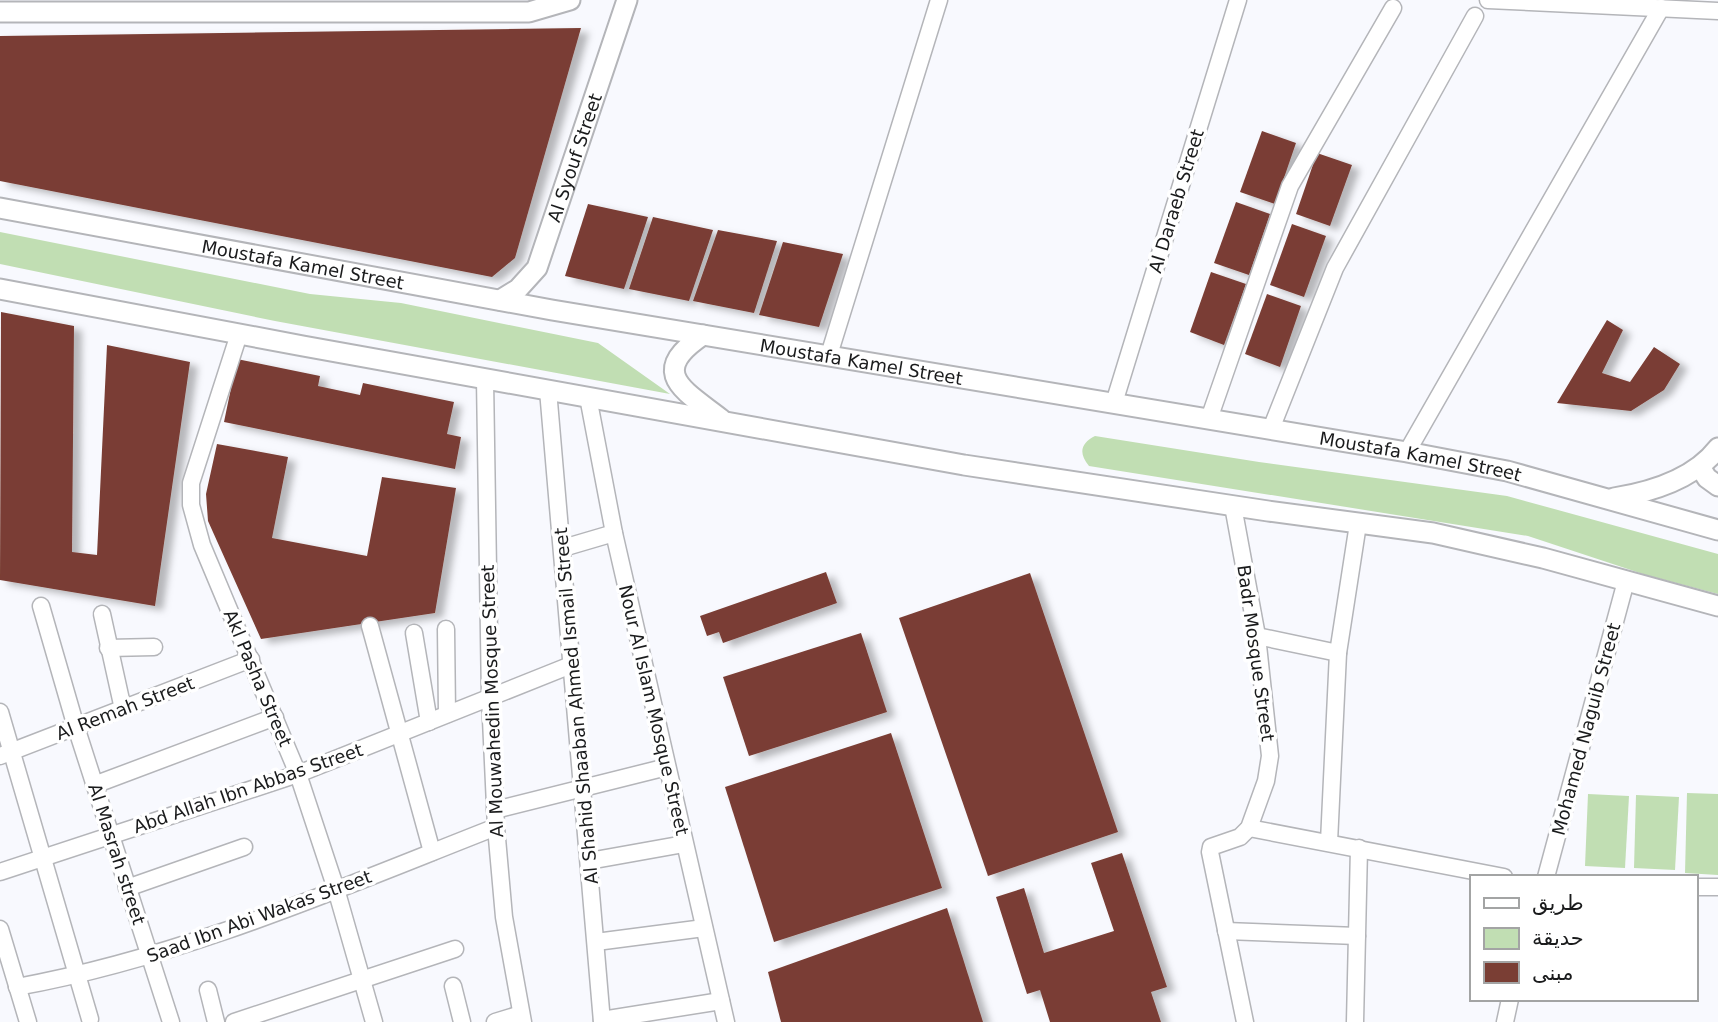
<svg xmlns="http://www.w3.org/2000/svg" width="1718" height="1022" viewBox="0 0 1718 1022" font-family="'DejaVu Sans','Noto Sans Arabic',sans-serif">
<defs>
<filter id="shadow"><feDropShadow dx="8" dy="4.5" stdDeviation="3.5" flood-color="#0004"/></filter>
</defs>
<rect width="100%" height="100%" fill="#f8f9fe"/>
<g fill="#c1deb3">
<path d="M0 232 310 294 401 303 598 343 670 394 275 321 0 264Z"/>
<path d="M1095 436 1259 462 1507 496 1718 554V594L1646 575 1528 536 1089 466C1078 453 1081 443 1095 436Z"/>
<path d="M1687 793 1718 794V875L1685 873Z"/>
<path d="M1588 794 1629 796 1625 868 1585 866Z"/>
<path d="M1636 795 1679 797 1675 870 1634 868Z"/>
</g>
<g fill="#7a3e34" filter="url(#shadow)">
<path d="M581 28 515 258 492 277 0 181V36Z"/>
<path d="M1262 131 1296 143 1275 204 1240 192Z"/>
<path d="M1317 153 1352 165 1330 226 1296 214Z"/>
<path d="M1236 202 1270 214 1249 275 1214 263Z"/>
<path d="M588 204 648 217 624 289 565 276Z"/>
<path d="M653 217 713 230 689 301 629 289Z"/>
<path d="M1292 224 1326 236 1304 297 1270 285Z"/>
<path d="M718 230 777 241 754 313 693 301Z"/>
<path d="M783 242 843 254 819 327 759 315Z"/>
<path d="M1211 272 1246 284 1224 345 1190 332Z"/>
<path d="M1267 294 1301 306 1280 367 1245 354Z"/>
<path d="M1 312 74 326 72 552 97 555 107 345 190 362 155 606 0 580Z"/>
<path d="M1607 320 1623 330 1602 373 1630 382 1654 347 1680 364 1664 390 1631 411 1557 403Z"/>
<path d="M237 359 320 376 318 386 360 395 363 383 454 402 447 434 461 437 455 469 224 422Z"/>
<path d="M217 444 288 457 272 538 367 556 382 477 456 488 435 613 261 639 208 521 206 494Z"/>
<path d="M826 572 837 603 723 643 719 632 707 636 700 616Z"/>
<path d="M1030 573 1118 832 988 876 899 618Z"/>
<path d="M861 633 887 712 749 756 723 677Z"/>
<path d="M891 733 942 888 774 942 725 787Z"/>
<path d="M1122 853 1167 987 1151 992 1161 1022H1050L1040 990 1027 994 996 897 1024 888 1044 953 1114 931 1091 863Z"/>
<path d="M947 908 983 1022H781L768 972Z"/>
</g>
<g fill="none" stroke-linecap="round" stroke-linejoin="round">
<defs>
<g id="minor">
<path d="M1488 0 1718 11"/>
<path d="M239 334 191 483V505L202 545 298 774 336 889 374 1022"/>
<path d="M829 355 939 0"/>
<path d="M485 379 490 698 496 827 504 917 523 1022"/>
<path d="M548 390 602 1022"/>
<path d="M588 397 614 533 726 1022"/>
<path d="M1114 403 1238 0"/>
<path d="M1209 419 1290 186 1393 8"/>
<path d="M1271 429 1335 268 1475 16"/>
<path d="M1407 452 1661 8"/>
<path d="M1233 506 1257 636 1270 756 1266 781 1249 828 1240 837 1211 847 1210 852 1245 1022"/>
<path d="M563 548 614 533"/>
<path d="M41 606 76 727 171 1022"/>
<path d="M102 614 123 709"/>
<path d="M370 626 432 852"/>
<path d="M446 629 447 714"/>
<path d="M414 633 429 722"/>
<path d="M1257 636 1338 653"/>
<path d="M108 648 154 647"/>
<path d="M0 712 90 1019"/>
<path d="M0 756 251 659"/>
<path d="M94 785 275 717"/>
<path d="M495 810 667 767"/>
<path d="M1249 828 1504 877"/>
<path d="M1329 842 1338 653 1358 524"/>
<path d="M589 861 684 844"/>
<path d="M0 872 298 774 571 665"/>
<path d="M1546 877 1626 581"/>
<path d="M1695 887H1718"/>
<path d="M127 888 244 847"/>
<path d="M0 929 28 1022"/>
<path d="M1226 931 1357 936"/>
<path d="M596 942 704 928"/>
<path d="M453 986 462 1022"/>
<path d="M17 987C183 957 340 888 496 827"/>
<path d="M208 990 216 1022"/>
<path d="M602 1020 721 1001"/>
<path d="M234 1022 455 949"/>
<path d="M495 1022 521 1014"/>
<path d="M1355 1022 1359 848"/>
<path d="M1505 1022 1510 999"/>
</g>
<g id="major">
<path d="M0 12H529L570 0"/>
<path id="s1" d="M0 208 552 310 1407 452 1507 471 1718 530"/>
<path d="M0 289 303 346 964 465 1268 511 1433 533 1543 558 1718 606"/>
<path id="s2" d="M500 300 518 289 537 268 627 0"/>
<path d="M703 335C647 373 684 390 721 419"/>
<path d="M1700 467 1707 478 1718 486"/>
<path d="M1614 498C1651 492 1694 479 1718 448"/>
</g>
</defs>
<use href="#minor" stroke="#b4b5b9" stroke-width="19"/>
<use href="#major" stroke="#b4b5b9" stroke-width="23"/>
<use href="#minor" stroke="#fff" stroke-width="16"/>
<use href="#major" stroke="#fff" stroke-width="19"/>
</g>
<g text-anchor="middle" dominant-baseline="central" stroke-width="7" stroke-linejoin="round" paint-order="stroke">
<g font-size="18" fill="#1a1b1c" stroke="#fff">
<text stroke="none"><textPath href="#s2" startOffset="166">Al Syouf Street</textPath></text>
<text transform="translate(1176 201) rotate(-73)">Al Daraeb Street</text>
<text stroke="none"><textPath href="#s1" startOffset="308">Moustafa Kamel Street</textPath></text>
<text stroke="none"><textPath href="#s1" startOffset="875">Moustafa Kamel Street</textPath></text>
<text stroke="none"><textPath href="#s1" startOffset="1442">Moustafa Kamel Street</textPath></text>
<text transform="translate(1256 653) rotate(82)">Badr Mosque Street</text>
<text transform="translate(258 678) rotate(67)">Akl Pasha Street</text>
<text transform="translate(492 701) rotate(-92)">Al Mouwahedin Mosque Street</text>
<text transform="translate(576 706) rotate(-95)">Al Shahid Shaaban Ahmed Ismail Street</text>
<text transform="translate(125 708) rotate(-21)">Al Remah Street</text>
<text transform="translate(654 710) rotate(77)">Nour Al Islam Mosque Street</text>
<text transform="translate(1586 729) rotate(-75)">Mohamed Naguib Street</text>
<text transform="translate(248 788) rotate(-19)">Abd Allah Ibn Abbas Street</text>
<text transform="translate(117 854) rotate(72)">Al Masrah street</text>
<text transform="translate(259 916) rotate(-20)">Saad Ibn Abi Wakas Street</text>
</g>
</g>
<rect x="1470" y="875" width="228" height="126" fill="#ffffff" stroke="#a3a4a4" stroke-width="2"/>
<rect x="1484" y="898" width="35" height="10" fill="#ffffff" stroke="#a3a4a4" stroke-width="2"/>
<text x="1532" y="910" font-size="21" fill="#1a1b1c">طريق</text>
<rect x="1484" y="928" width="35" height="21" fill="#c1deb3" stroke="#a3a4a4" stroke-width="2"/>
<text x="1532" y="945" font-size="21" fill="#1a1b1c">حديقة</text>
<rect x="1484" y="962" width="35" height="21" fill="#7a3e34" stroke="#a3a4a4" stroke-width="2"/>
<text x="1532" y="980" font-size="21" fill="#1a1b1c">مبنى</text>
</svg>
